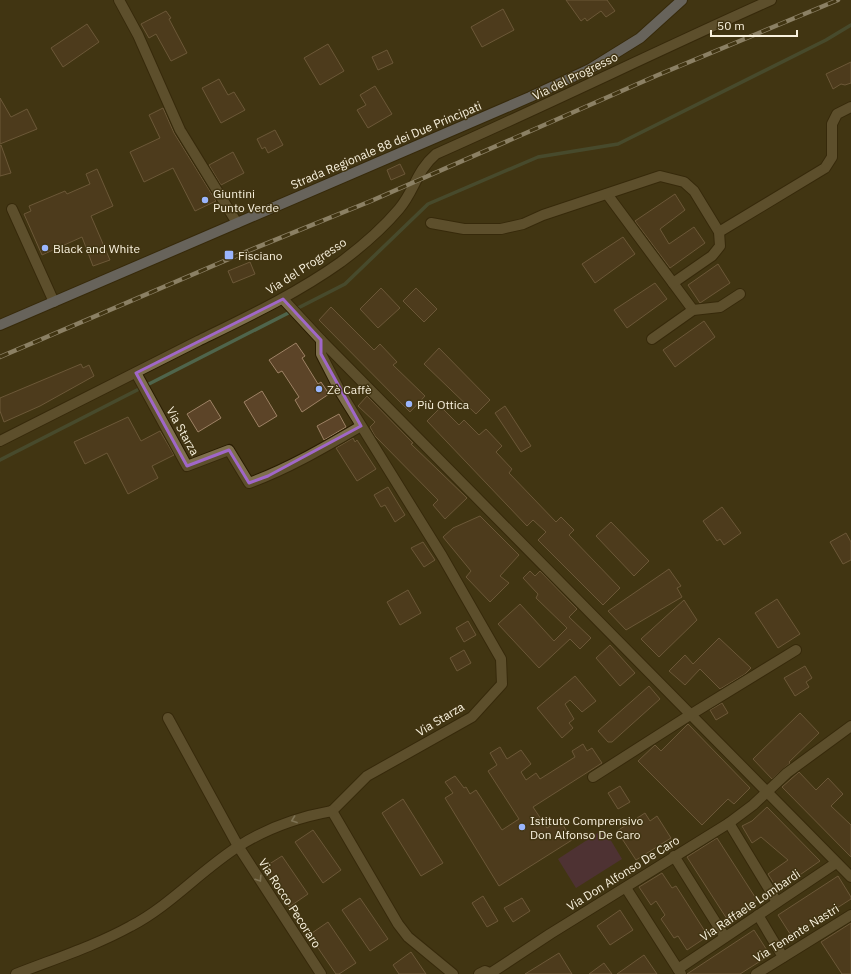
<svg xmlns="http://www.w3.org/2000/svg" width="851" height="974" viewBox="0 0 851 974" font-family="'IBM Plex Sans',sans-serif">
<rect width="100%" height="100%" fill="#423513"/>
<path fill="#5d305c" d="M604 829 622 859 576 888 558 859Z"/>
<g fill="none" stroke-linecap="round" stroke-linejoin="round">
<path stroke="#4f654c" stroke-width="3.5" d="M0 460 345 284 428 204 538 157 618 144 826 40 851 25"/>
</g>
<g fill="#5c4428" stroke="#9e8265">
<path d="M566 0H607L615 11 606 17 601 11 587 21 585 18 581 21Z"/>
<path d="M503 9 514 30 482 47 471 27Z"/>
<path d="M166 11 171 18 169 19 187 53 171 61 156 34 149 38 141 24Z"/>
<path d="M87 24 99 42 63 67 51 48Z"/>
<path d="M328 44 344 71 320 85 304 58Z"/>
<path d="M387 50 393 63 378 70 372 57Z"/>
<path d="M851 62V83L845 85 841 84 833 89 826 74Z"/>
<path d="M219 79 228 95 234 92 245 110 221 123 202 88Z"/>
<path d="M375 86 392 114 368 128 357 110 366 105 360 95Z"/>
<path d="M0 98 11 117 27 109 37 129 0 144Z"/>
<path d="M163 108 174 133 216 201 195 211 173 168 144 182 130 152 160 138 149 115Z"/>
<path d="M275 130 283 145 268 153 265 147 262 149 257 139Z"/>
<path d="M1 145 11 173 0 176V146Z"/>
<path d="M233 152 244 173 221 185 209 165Z"/>
<path d="M400 164 405 174 391 180 387 170Z"/>
<path d="M97 169 113 206 91 216 110 260 93 266 82 237 42 255 24 214 31 211 29 206 65 191 67 194 90 184 86 174Z"/>
<path d="M675 194 685 210 660 229 669 244 694 227 705 243 670 268 635 221Z"/>
<path d="M623 237 635 254 595 283 582 264Z"/>
<path d="M250 262 255 274 233 283 228 271Z"/>
<path d="M718 264 730 283 700 303 688 285Z"/>
<path d="M655 283 667 299 627 328 614 310Z"/>
<path d="M381 288 400 308 378 328 360 309Z"/>
<path d="M416 288 437 309 424 322 403 301Z"/>
<path d="M331 307 374 350 380 344 397 362 393 365 425 396 410 412 319 320Z"/>
<path d="M704 321 715 337 675 367 663 350Z"/>
<path d="M296 343 305 356 302 358 318 384 321 382 329 394 302 412 295 400 299 397 282 371 278 373 269 360Z"/>
<path d="M439 348 490 400 476 414 424 364Z"/>
<path d="M81 364 83 368 89 365 94 376 40 406 4 422 0 411V398Z"/>
<path d="M262 391 277 416 259 427 244 402Z"/>
<path d="M367 396 413 443 411 444 467 498 445 519 433 505 438 500 375 436 370 427 375 422 358 406Z"/>
<path d="M210 400 221 418 198 432 187 414Z"/>
<path d="M505 406 531 446 521 452 495 413Z"/>
<path d="M441 407 459 425 464 420 479 435 486 429 502 446 496 452 512 469 509 473 556 522 561 517 574 530 569 535 620 588 603 605 538 540 546 532 533 520 527 526 427 421Z"/>
<path d="M339 414 346 427 324 440 317 426Z"/>
<path d="M128 417 141 441 160 431 174 455 152 466 158 478 128 494 107 453 85 464 74 442Z"/>
<path d="M353 438 355 442 357 440 376 469 357 481 336 448Z"/>
<path d="M388 487 405 515 395 522 385 505 381 507 374 495Z"/>
<path d="M722 507 741 533 724 545 720 539 717 541 703 521Z"/>
<path d="M480 516 519 555 500 576 509 583 490 602 466 577 471 571 443 537 453 528Z"/>
<path d="M611 522 649 561 634 576 596 536Z"/>
<path d="M846 533 851 542V560L843 564 830 542Z"/>
<path d="M423 542 435 560 424 567 411 548Z"/>
<path d="M669 569 681 586 677 588 682 597 626 630 608 611Z"/>
<path d="M530 571 535 576 540 571 577 609 569 617 591 638 580 649 570 639 539 668 498 624 520 604 554 641 567 628 536 598 538 594 523 578Z"/>
<path d="M408 590 421 613 400 625 387 602Z"/>
<path d="M777 599 800 634 778 648 755 613Z"/>
<path d="M684 600 697 620 659 657 641 639Z"/>
<path d="M468 621 476 635 464 642 456 628Z"/>
<path d="M719 638 751 668 745 674 720 689 700 669 685 685 669 671 685 655 693 664Z"/>
<path d="M610 645 635 673 620 686 596 658Z"/>
<path d="M464 650 471 663 457 671 450 658Z"/>
<path d="M805 666 812 678 806 682 809 687 795 696 784 678Z"/>
<path d="M575 676 596 701 582 712 570 700 565 704 574 719 569 723 573 728 562 738 537 708Z"/>
<path d="M649 686 660 699 612 742H608L598 731Z"/>
<path d="M722 703 728 713 716 720 710 710Z"/>
<path d="M800 713 819 733 789 762 790 763 772 779 753 759Z"/>
<path d="M688 724 750 788 734 804 728 799 702 825 638 761 655 745 661 751Z"/>
<path d="M583 744 587 751 592 748 602 763 533 807 547 828 560 820 572 840 499 886 445 798 453 793 445 782 455 776 464 788 466 787 470 794 476 790 502 830 519 819 488 771 497 765 490 753 500 747 507 759 521 750 531 764 521 772 526 780 536 773 540 779 575 757 572 751Z"/>
<path d="M799 772 816 790 828 778 843 794 831 806 851 825V857L782 787Z"/>
<path d="M620 786 630 802 618 809 608 793Z"/>
<path d="M403 799 443 863 421 876 382 813Z"/>
<path d="M767 807 820 861 778 890 768 874 788 860 761 837 752 843 742 826 752 821Z"/>
<path d="M645 813 650 821 657 816 671 838 636 860 617 831Z"/>
<path d="M313 830 341 870 323 883 295 842Z"/>
<path d="M717 838 757 900 727 919 687 857Z"/>
<path d="M282 856 308 894 289 907 263 868Z"/>
<path d="M662 873 672 888 676 886 708 936 687 950 678 936 674 938 661 919 665 915 656 901 651 905 639 887Z"/>
<path d="M838 876 851 897V899L792 937 778 915Z"/>
<path d="M483 896 498 921 487 927 472 903Z"/>
<path d="M360 898 388 939 370 951 342 910Z"/>
<path d="M522 898 530 911 513 922 504 908Z"/>
<path d="M620 910 633 930 610 945 597 926Z"/>
<path d="M328 922 356 963 339 974H336L309 935Z"/>
<path d="M851 923V974H842L821 942Z"/>
<path d="M754 930 770 955 740 974H687Z"/>
<path d="M411 952 426 974H399L393 965Z"/>
<path d="M559 953 572 974H525Z"/>
<path d="M644 955 657 974H617Z"/>
<path d="M604 963 612 974H589Z"/>
</g>
<g fill="none" stroke-linecap="round" stroke-linejoin="round">
<defs>
<g id="minor">
<path d="M119 0 138 35 180 130 237 223"/>
<path d="M607 194 693 310"/>
<path d="M12 209 54 302"/>
<path d="M431 223 464 229H501L523 224 543 215 660 176 684 182 694 191 719 232 720 246 712 256 673 283"/>
<path d="M719 232 825 168 832 157V124L837 114 851 107"/>
<path d="M283 299 321 340 851 877"/>
<path d="M652 339 693 310 720 307 740 294"/>
<path d="M321 340V354L341 393 442 556 501 659 502 684 472 717 367 776 332 811"/>
<path d="M136 373 187 466 229 450 249 483C288 469 325 447 361 426"/>
<path d="M0 441C66 407 132 374 198 341 247 317 296 294 341 262 361 247 383 228 399 209 415 190 416 171 436 154 549 104 659 50 771 0"/>
<path d="M168 718 238 846 321 974"/>
<path d="M593 777 690 715 796 650"/>
<path d="M332 811 398 924 408 937 453 974"/>
<path d="M729 823 777 902"/>
<path d="M674 856 725 937"/>
<path d="M626 888 681 974"/>
<path d="M758 915 783 957"/>
<path d="M678 969 836 863"/>
<path d="M491 973 550 934 729 823 753 805 787 773 851 726"/>
<path d="M16 974C54 959 95 946 131 926 171 905 201 870 239 846 267 828 299 817 332 811"/>
<path d="M479 974 485 971 492 974"/>
<path d="M756 974 851 915"/>
</g>
<path id="major" d="M0 325 530 97 590 69 640 38 682 0"/>
</defs>
<use href="#minor" stroke="#291c00" stroke-width="12"/>
<use href="#major" stroke="#291c00" stroke-width="12"/>
<use href="#minor" stroke="#7e6f4d" stroke-width="10"/>
<use href="#major" stroke="#949cb3" stroke-width="10"/>
<defs>
<path id="rail" d="M0 357 243 253 371 201 658 75 838 0"/>
</defs>
<use href="#rail" stroke="#e4dcc7" stroke-width="4.5"/>
<use href="#rail" stroke="#423513" stroke-width="3" stroke-dasharray="9" stroke-linecap="butt"/>
</g>
<defs><path id="oneway-chevron" d="M-2-3.5L2.5 0L-2 3.5" fill="none" stroke-width="1.6" stroke-linecap="round" stroke-linejoin="round"/></defs>
<g stroke="#c7bda3">
<use href="#oneway-chevron" transform="translate(294 820) rotate(160)"/>
<use href="#oneway-chevron" transform="translate(259 879) rotate(57)"/>
</g>
<path d="M0 0H851V974H0ZM283 299 321 340V354L361 426 268 476 249 483 229 450 187 466 136 373Z" fill="#423513" fill-opacity=".55" fill-rule="evenodd"/>
<path fill="none" stroke="#a067c8" stroke-width="3" stroke-linejoin="round" d="M283 299 321 340V354L361 426 268 476 249 483 229 450 187 466 136 373Z"/>
<g fill="#9ab5fd" stroke="#423513" stroke-width="1.5">
<circle cx="205" cy="200" r="4"/>
<circle cx="45" cy="248" r="4"/>
<rect x="224" y="250" width="10" height="10" rx="2"/>
<circle cx="319" cy="389" r="4"/>
<circle cx="409" cy="404" r="4"/>
<circle cx="522" cy="827" r="4"/>
</g>
<g text-anchor="middle" dominant-baseline="central" stroke-width="3" stroke-linejoin="round" paint-order="stroke">
<g font-size="12" fill="#f8f1dd" stroke="#423513">
<text transform="translate(575 76) rotate(-26)">Via del Progresso</text>
<text transform="translate(386 145) rotate(-23)">Strada Regionale 88 dei Due Principati</text>
<text transform="translate(306 266) rotate(-33)">Via del Progresso</text>
<text transform="translate(183 431) rotate(61)">Via Starza</text>
<text transform="translate(440 719) rotate(-31)">Via Starza</text>
<text transform="translate(623 873) rotate(-32)">Via Don Alfonso De Caro</text>
<text transform="translate(290 903) rotate(57)">Via Rocco Pecoraro</text>
<text transform="translate(750 905) rotate(-34)">Via Raffaele Lombardi</text>
<text transform="translate(796 933) rotate(-32)">Via Tenente Nastri</text>
</g>
<g font-size="12" fill="#f8f1dd" stroke="#423513" text-anchor="start">
<text x="213" y="193">Giuntini<tspan x="213" dy="14">Punto Verde</tspan></text>
<text x="53" y="248">Black and White</text>
<text x="238" y="255">Fisciano</text>
<text x="327" y="389">Zè Caffè</text>
<text x="417" y="404">Più Ottica</text>
<text x="530" y="820">Istituto Comprensivo<tspan x="530" dy="14">Don Alfonso De Caro</tspan></text>
</g>
</g>
<path d="M711 30v6h86v-6" fill="none" stroke="#f8f1dd" stroke-width="2"/>
<text x="717" y="30" font-size="12" fill="#f8f1dd" stroke="#423513" stroke-width="3" paint-order="stroke">50 m</text>
</svg>
